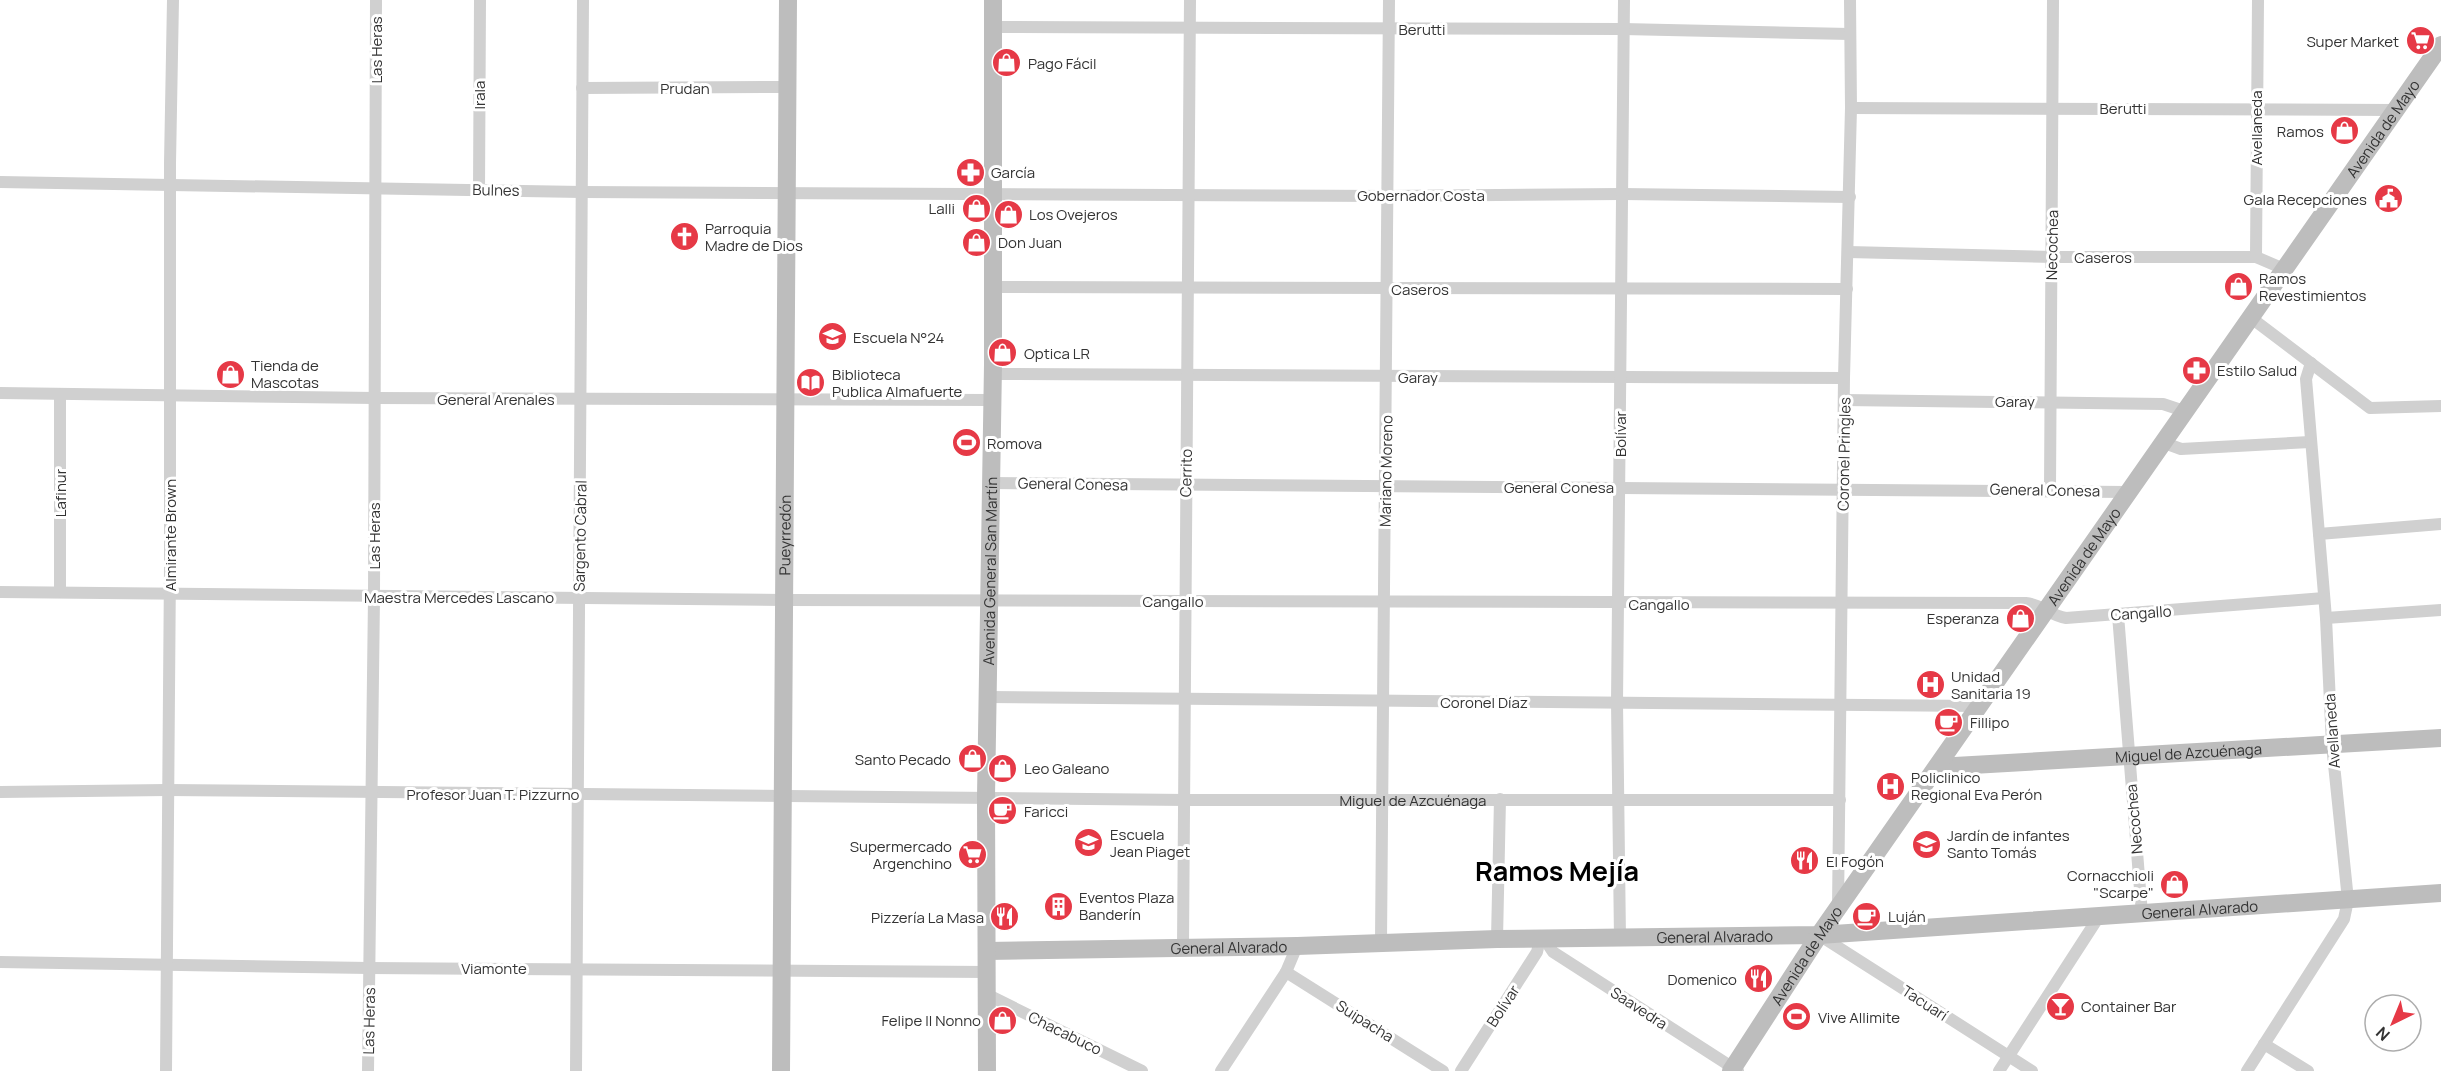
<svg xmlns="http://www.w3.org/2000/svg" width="2441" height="1071" viewBox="0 0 2441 1071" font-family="Manrope,sans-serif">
<rect width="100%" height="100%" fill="#fff"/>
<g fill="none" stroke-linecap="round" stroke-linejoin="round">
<g stroke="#d0d0d0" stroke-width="12">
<path d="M993 27 1623 29 1850 34"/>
<path d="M582 88 787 87"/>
<path d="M1851 108 2396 110"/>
<path d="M0 182 582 192 1387 196 1622 194 1850 197"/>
<path d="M479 190 480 0"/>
<path d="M1848 252 2053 257H2256L2284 269"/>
<path d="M2256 257 2258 0"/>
<path d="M992 287 1847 289"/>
<path d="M2250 317 2370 408 2441 406"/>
<path d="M993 374 1844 378"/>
<path d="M0 393 375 398 992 400"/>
<path d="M1844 400 2163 404 2184 411"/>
<path d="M2162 442 2181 449 2310 442"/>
<path d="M992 483 2127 492"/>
<path d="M2050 489 2053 0"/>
<path d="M2319 534 2441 524"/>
<path d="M0 592 785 600 2026 603C2041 604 2051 616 2066 618L2324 598"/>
<path d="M60 592V394"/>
<path d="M2118 615 2142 914"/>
<path d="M2326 618 2441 610"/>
<path d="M988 697 1979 706"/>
<path id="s1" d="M0 792 167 790 1186 800H1840"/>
<path d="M1838 908 1844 378 1851 108 1850 0"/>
<path d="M1819 935 2032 1071"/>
<path d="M1497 939 1500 799"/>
<path d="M1550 939 1549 946 1553 952 1738 1071"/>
<path d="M1620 939 1617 702 1624 0"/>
<path d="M1381 941 1389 0"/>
<path d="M1183 946 1190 0"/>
<path d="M0 962 369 968 988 972"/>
<path d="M1286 972 1443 1071"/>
<path d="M988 995 1142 1071"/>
<path d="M2264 1044 2308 1071"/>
<path d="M166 1071 170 566V163L173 0"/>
<path d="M368 1071 374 597 376 0"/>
<path d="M576 1071 583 0"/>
<path d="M1221 1071 1286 972 1297 946"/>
<path d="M1461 1071 1537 952 1540 939"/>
<path d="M1999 1071 2098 918"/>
<path d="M2247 1071 2344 919 2348 900 2332 745 2326 618 2306 379 2311 363"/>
</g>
<g stroke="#bdbdbd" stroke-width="18">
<path id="s2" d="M1937 767 2441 738"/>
<path id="s3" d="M987 951 1297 946 1497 939 1819 935 2441 893"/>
<path id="s4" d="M781 1071 788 0"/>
<path id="s5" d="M987 1071 986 797 993 365V0"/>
<path id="s6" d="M1731 1071 1819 935 2441 45"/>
</g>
</g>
<defs>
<symbol id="supermarket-disc" viewBox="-11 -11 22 22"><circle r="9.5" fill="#e63946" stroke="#fff"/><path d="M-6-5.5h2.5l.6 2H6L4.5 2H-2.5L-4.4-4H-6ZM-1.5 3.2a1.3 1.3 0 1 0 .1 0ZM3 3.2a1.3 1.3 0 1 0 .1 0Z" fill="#fff"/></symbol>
<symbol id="shop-disc" viewBox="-11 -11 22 22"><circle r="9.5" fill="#e63946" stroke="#fff"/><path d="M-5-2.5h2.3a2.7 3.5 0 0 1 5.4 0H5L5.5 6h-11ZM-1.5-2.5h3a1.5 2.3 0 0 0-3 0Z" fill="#fff"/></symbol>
<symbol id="pharmacy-disc" viewBox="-11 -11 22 22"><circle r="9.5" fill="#e63946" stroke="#fff"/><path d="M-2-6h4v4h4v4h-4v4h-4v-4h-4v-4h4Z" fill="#fff"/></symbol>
<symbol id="civic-disc" viewBox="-11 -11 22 22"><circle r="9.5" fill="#e63946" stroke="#fff"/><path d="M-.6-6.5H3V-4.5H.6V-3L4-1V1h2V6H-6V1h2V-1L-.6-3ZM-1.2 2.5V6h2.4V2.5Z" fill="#fff"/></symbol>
<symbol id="church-disc" viewBox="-11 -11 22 22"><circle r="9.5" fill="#e63946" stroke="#fff"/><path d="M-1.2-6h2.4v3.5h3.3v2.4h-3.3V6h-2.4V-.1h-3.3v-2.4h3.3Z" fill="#fff"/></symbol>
<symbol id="school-disc" viewBox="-11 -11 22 22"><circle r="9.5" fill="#e63946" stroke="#fff"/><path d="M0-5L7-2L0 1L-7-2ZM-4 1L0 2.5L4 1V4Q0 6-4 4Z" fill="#fff"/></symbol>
<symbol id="library-disc" viewBox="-11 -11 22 22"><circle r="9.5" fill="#e63946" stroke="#fff"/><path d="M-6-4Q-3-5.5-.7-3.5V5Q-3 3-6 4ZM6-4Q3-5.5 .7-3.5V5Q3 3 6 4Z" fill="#fff"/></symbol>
<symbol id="stadium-disc" viewBox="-11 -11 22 22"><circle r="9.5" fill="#e63946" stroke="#fff"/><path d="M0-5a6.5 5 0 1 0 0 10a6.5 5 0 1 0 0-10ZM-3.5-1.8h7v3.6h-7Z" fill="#fff"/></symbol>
<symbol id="hospital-disc" viewBox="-11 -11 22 22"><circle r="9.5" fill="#e63946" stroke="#fff"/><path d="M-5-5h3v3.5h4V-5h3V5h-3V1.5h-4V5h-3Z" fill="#fff"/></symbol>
<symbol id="cafe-disc" viewBox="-11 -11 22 22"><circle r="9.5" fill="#e63946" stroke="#fff"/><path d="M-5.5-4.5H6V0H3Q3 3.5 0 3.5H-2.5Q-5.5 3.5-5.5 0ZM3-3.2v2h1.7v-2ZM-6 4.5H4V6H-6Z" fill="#fff"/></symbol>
<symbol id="restaurant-disc" viewBox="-11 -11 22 22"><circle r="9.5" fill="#e63946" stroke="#fff"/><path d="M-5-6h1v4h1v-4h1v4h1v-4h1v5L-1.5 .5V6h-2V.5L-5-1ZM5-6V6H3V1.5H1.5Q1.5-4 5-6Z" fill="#fff"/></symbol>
<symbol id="building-disc" viewBox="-11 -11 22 22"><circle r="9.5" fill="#e63946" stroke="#fff"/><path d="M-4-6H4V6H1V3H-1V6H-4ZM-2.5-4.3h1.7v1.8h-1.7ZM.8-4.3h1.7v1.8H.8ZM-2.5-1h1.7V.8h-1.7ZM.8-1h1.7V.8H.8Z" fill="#fff"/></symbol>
<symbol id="bar-disc" viewBox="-11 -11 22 22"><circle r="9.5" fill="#e63946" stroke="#fff"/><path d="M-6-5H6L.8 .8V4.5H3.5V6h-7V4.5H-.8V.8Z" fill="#fff"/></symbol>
</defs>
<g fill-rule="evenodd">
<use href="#supermarket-disc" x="2404" y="24" width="33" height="33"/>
<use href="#shop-disc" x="990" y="46" width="33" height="33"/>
<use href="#shop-disc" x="2328" y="114" width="33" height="33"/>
<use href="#pharmacy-disc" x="954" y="156" width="33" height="33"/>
<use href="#civic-disc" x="2372" y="182" width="33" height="33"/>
<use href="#shop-disc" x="960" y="192" width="33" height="33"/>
<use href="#shop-disc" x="992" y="198" width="33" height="33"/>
<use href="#church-disc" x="668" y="220" width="33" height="33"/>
<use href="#shop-disc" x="960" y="226" width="33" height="33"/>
<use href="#shop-disc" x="2222" y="270" width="33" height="33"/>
<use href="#school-disc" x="816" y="320" width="33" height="33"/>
<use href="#shop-disc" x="986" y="336" width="33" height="33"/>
<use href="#pharmacy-disc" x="2180" y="354" width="33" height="33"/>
<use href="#shop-disc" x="214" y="358" width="33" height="33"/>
<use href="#library-disc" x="794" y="366" width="33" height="33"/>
<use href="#stadium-disc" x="950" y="426" width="33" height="33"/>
<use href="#shop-disc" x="2004" y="602" width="33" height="33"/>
<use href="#hospital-disc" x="1914" y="668" width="33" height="33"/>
<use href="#cafe-disc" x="1932" y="706" width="33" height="33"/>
<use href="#shop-disc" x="956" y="742" width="33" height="33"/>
<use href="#shop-disc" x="986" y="752" width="33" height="33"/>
<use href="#hospital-disc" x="1874" y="770" width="33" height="33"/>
<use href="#cafe-disc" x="986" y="794" width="33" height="33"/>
<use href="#school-disc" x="1072" y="826" width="33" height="33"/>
<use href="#school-disc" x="1910" y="828" width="33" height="33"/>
<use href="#supermarket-disc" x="956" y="838" width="33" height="33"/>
<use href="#restaurant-disc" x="1788" y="844" width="33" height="33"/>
<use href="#shop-disc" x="2158" y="868" width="33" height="33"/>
<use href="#building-disc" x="1042" y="890" width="33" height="33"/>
<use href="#cafe-disc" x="1850" y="900" width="33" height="33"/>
<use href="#restaurant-disc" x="988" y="900" width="33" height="33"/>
<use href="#restaurant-disc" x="1742" y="962" width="33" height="33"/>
<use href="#bar-disc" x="2044" y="990" width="33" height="33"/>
<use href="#stadium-disc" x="1780" y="1000" width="33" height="33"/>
<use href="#shop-disc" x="986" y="1004" width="33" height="33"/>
</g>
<g text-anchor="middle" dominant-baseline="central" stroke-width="6" stroke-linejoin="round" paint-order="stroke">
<g font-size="15" fill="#333" stroke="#fff">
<text x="1422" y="29">Berutti</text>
<text transform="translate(376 50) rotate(-90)">Las Heras</text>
<text x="685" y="88">Prudan</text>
<text transform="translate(479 95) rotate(-90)">Irala</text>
<text x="2123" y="108">Berutti</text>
<text transform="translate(2256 128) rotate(-90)">Avellaneda</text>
<text stroke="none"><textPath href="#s6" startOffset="1146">Avenida de Mayo</textPath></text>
<text transform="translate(496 190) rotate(1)">Bulnes</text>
<text x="1421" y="195">Gobernador Costa</text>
<text transform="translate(2052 245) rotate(-89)">Necochea</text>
<text x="2103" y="257">Caseros</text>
<text x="1420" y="289">Caseros</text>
<text x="1418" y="377">Garay</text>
<text x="496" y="399">General Arenales</text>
<text x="2015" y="401">Garay</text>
<text transform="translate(1620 434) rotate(-90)">Bolívar</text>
<text transform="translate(1844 454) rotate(-89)">Coronel Pringles</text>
<text transform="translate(1386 471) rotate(-89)">Mariano Moreno</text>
<text transform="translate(1186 473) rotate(-89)">Cerrito</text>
<text transform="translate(1073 484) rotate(1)">General Conesa</text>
<text x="1559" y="487">General Conesa</text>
<text transform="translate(2045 490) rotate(1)">General Conesa</text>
<text transform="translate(60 493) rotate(-90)">Lafinur</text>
<text transform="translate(170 535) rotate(-90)">Almirante Brown</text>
<text transform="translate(374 536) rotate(-90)">Las Heras</text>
<text transform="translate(580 536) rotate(-89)">Sargento Cabral</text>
<text stroke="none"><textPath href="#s4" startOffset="536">Pueyrredón</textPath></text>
<text stroke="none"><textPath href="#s6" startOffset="624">Avenida de Mayo</textPath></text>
<text stroke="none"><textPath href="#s5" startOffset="500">Avenida General San Martín</textPath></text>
<text x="459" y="597">Maestra Mercedes Lascano</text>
<text x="1173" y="601">Cangallo</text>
<text x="1659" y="604">Cangallo</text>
<text transform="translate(2141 613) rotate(-4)">Cangallo</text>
<text x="1484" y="702">Coronel Díaz</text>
<text transform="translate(2332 731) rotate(-94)">Avellaneda</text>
<text stroke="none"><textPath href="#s2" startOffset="252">Miguel de Azcuénaga</textPath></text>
<text x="493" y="794">Profesor Juan T. Pizzurno</text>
<text stroke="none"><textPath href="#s1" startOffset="1413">Miguel de Azcuénaga</textPath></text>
<text transform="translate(2134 819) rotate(-95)">Necochea</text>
<text stroke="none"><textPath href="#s3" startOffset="1214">General Alvarado</textPath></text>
<text stroke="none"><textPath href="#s3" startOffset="728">General Alvarado</textPath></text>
<text stroke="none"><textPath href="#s3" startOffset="242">General Alvarado</textPath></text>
<text stroke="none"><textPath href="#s6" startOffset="138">Avenida de Mayo</textPath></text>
<text x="494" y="968">Viamonte</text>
<text transform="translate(1925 1003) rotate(33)">Tacuarí</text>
<text transform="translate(1503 1006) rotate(-57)">Bolívar</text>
<text transform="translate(1639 1008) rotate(33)">Saavedra</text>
<text transform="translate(369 1021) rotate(-89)">Las Heras</text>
<text transform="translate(1365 1021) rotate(32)">Suipacha</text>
<text transform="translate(1065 1033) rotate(26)">Chacabuco</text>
</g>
<g font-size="15" fill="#333" stroke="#fff" text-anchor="start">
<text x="2399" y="41" text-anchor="end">Super Market</text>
<text x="1028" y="63">Pago Fácil</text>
<text x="2324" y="131" text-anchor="end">Ramos</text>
<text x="991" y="172">García</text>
<text x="2367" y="199" text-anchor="end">Gala Recepciones</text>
<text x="955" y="208" text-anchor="end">Lalli</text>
<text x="1029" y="214">Los Ovejeros</text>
<text x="705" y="228">Parroquia<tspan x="705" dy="17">Madre de Dios</tspan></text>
<text x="998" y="242">Don Juan</text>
<text x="2259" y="278">Ramos<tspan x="2259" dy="17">Revestimientos</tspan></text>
<text x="853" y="337">Escuela N°24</text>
<text x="1024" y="353">Optica LR</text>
<text x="251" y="365">Tienda de<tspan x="251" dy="17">Mascotas</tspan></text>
<text x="2217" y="370">Estilo Salud</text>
<text x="832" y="374">Biblioteca<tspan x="832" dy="17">Publica Almafuerte</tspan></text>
<text x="987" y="443">Romova</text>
<text x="1999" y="618" text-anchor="end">Esperanza</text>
<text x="1951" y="676">Unidad<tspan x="1951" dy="17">Sanitaria 19</tspan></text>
<text x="1970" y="722">Fillipo</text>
<text x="951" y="759" text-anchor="end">Santo Pecado</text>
<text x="1024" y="768">Leo Galeano</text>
<text x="1911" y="777">Policlinico<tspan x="1911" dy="17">Regional Eva Perón</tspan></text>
<text x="1024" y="811">Faricci</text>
<text x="1110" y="834">Escuela<tspan x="1110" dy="17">Jean Piaget</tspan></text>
<text x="1947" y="835">Jardín de infantes<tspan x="1947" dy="17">Santo Tomás</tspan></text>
<text x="952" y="846" text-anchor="end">Supermercado<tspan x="952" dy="17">Argenchino</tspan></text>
<text x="1826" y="861">El Fogón</text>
<text x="2154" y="875" text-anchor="end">Cornacchioli<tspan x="2154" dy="17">"Scarpe"</tspan></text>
<text x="1079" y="897">Eventos Plaza<tspan x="1079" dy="17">Banderín</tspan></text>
<text x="1888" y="916">Luján</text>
<text x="984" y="917" text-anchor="end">Pizzería La Masa</text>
<text x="1737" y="979" text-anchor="end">Domenico</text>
<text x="2081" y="1006">Container Bar</text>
<text x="1818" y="1017">Vive Allimite</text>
<text x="981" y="1020" text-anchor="end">Felipe Il Nonno</text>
</g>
<g font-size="27" font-weight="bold" fill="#000" stroke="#fff">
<text x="1557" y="870">Ramos Mejía</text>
</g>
</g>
<g transform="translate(2393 1023) rotate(223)"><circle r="28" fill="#ffffff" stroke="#adadad" stroke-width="1.5"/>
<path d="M0-4.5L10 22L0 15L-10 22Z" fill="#e63946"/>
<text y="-9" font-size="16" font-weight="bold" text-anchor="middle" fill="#333333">N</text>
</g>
</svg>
